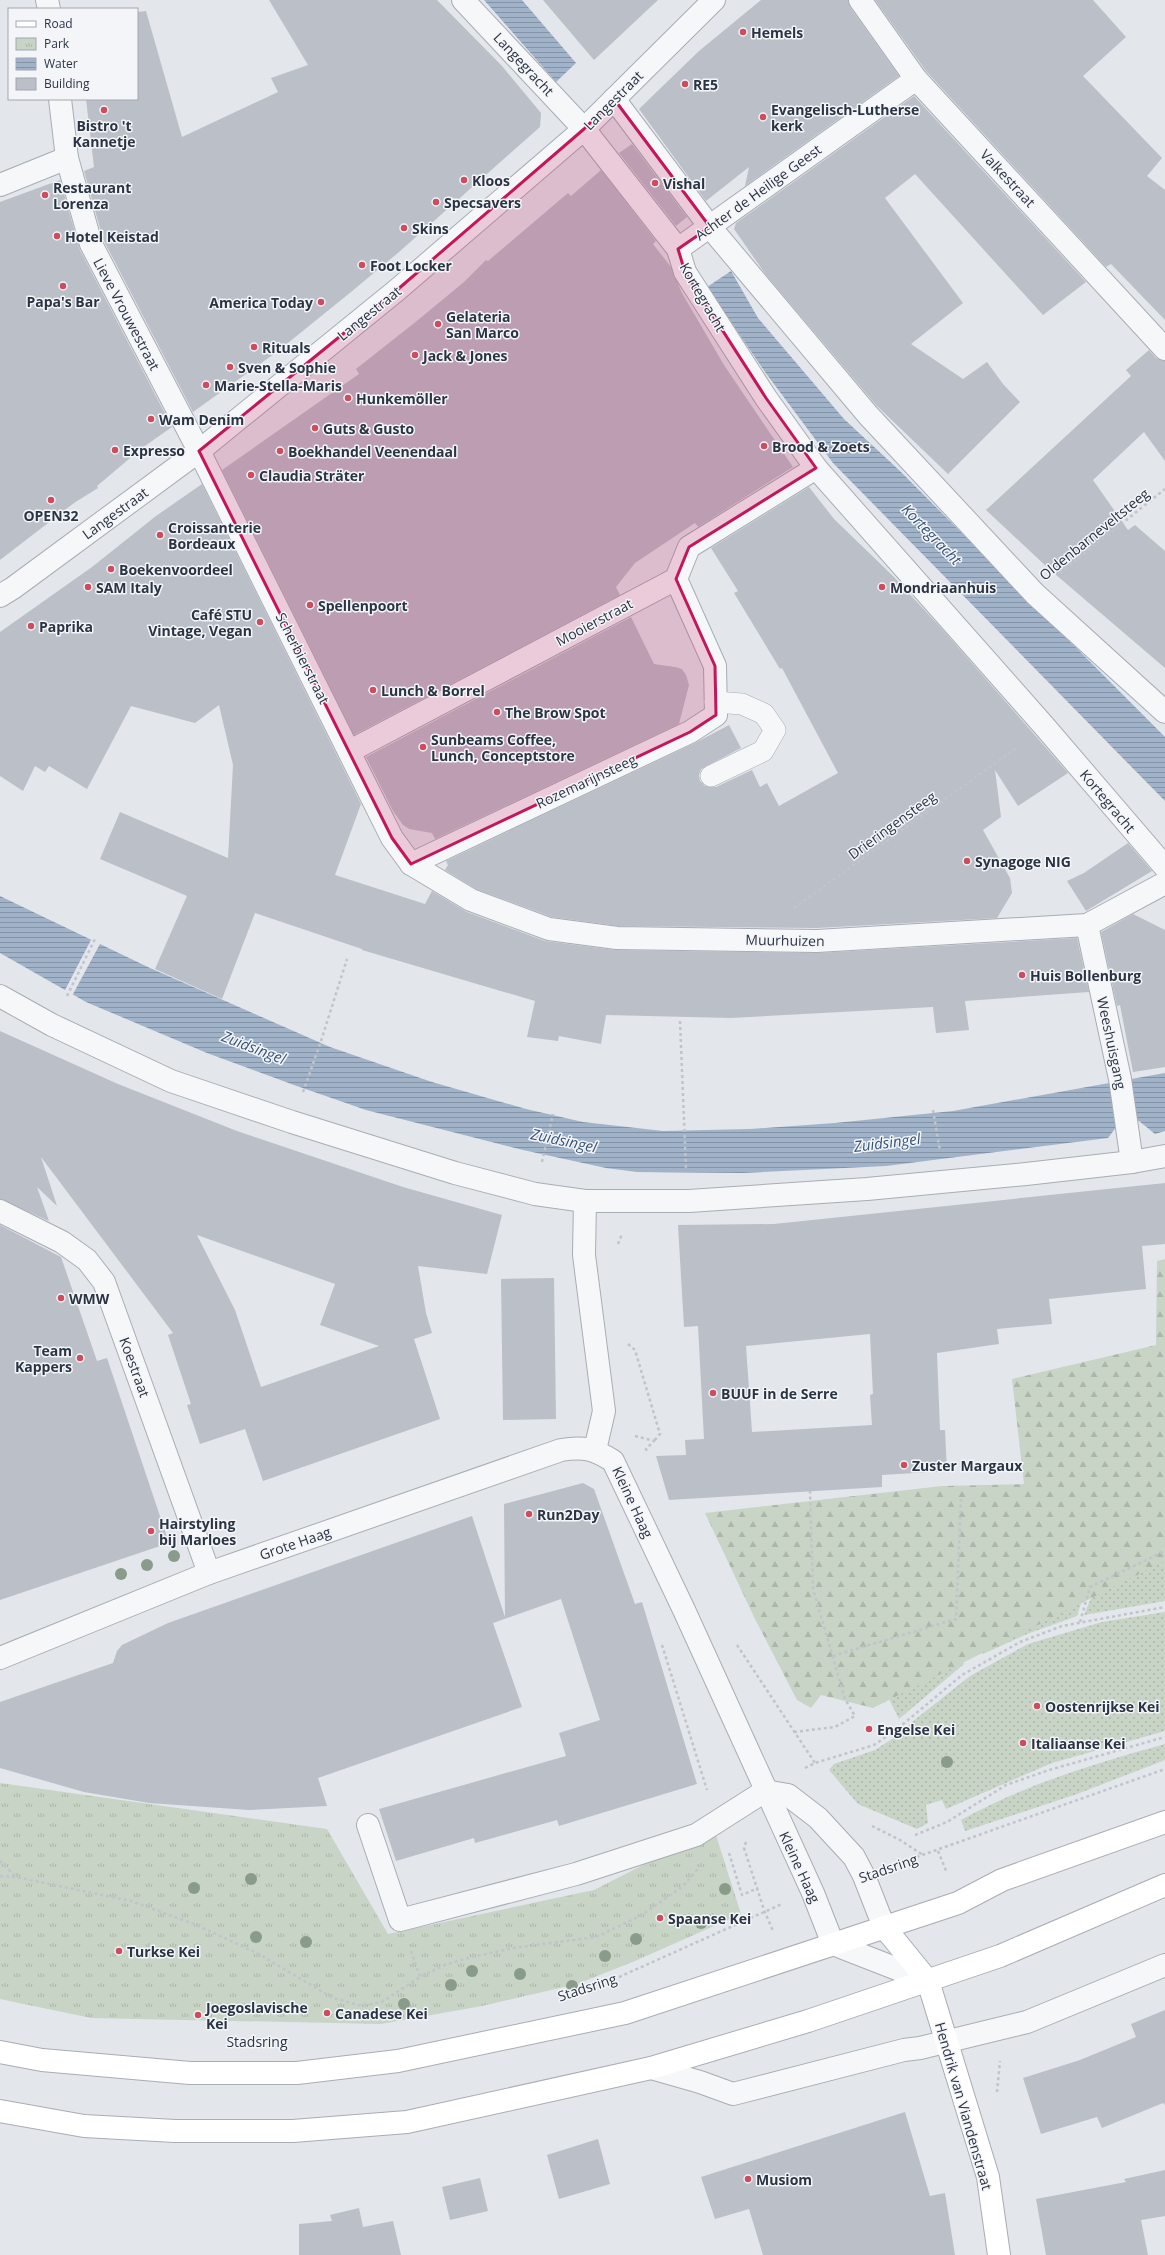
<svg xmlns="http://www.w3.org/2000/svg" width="1165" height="2255" viewBox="0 0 1165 2255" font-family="'Open Sans',sans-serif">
<defs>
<pattern id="grass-dots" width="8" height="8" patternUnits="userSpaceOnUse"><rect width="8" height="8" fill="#c8d4c5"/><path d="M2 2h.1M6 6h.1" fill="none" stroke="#acb7aa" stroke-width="1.8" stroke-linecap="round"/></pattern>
<pattern id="forest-firs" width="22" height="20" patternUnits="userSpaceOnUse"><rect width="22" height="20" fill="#c8d4c5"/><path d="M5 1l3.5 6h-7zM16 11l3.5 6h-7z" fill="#acb7aa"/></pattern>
<pattern id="park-tufts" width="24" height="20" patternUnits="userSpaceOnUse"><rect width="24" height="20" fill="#c8d4c5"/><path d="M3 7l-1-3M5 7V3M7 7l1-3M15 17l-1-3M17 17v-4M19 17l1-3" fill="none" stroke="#acb7aa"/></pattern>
<pattern id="water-rules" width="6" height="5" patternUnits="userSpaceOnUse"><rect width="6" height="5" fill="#a0b3c9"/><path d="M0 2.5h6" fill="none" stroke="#8392a5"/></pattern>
</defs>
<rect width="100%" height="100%" fill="#e3e6eb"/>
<g fill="url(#grass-dots)">
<path d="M1165 1557V1601L1084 1615 1094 1591Z"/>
<path d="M1088 1581 1077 1616 1027 1634 983 1654 980 1649 960 1658 964 1664 899 1719 880 1681Z"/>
<path d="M1165 1612V1731L1052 1763 946 1809 942 1800 926 1805 928 1823 917 1829 858 1804 829 1770 834 1764 875 1750 903 1732 912 1722 970 1676 1028 1644 1102 1622Z"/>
<path d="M1165 1744V1760L1077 1794 965 1831 961 1820C1026 1784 1094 1764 1165 1744Z"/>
</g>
<path fill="url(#forest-firs)" d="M1165 1259V1561L873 1708 821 1695 811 1708 797 1700 755 1619 705 1513 942 1486 1024 1484 1012 1379 1156 1345 1157 1261Z"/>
<path fill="url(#park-tufts)" d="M0 1783 327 1829 388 1934 594 1890 714 1829 741 1914 635 1961 577 1984 482 2006 381 2024 91 2018 0 1999Z"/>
<g fill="url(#water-rules)">
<path d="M484 0H522L576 63 556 82Z"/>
<path d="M731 271 758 318 844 419 900 471 1165 737V801L833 463 765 372 707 287Z"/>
<path d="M0 896 150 968 330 1047 432 1082 526 1109 583 1122 663 1131 750 1129 835 1123 953 1111 1165 1073V1131L1155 1134 1139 1121 1117 1126 1108 1138 886 1166 743 1173 637 1172 606 1168 523 1150 366 1110 294 1085 207 1053 86 1002 0 953Z"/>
</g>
<path fill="#e3e6eb" d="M92 938 101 942 72 996 64 992Z"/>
<g fill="#bbbfc8" fill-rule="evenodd">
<path d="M269 0H437L502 66 541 113 540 127 399 252 351 292 278 351 193 412 103 239 84 171 94 167 86 99H137V12L146 11 182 137 278 92 271 78 308 65Z"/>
<path d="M543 0H658L594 60Z"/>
<path d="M761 0H848L850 7 899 76 745 186 749 167 706 201 639 109 699 51Z"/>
<path d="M875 0H1093L1126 37 1083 76 1162 158 1147 176 1165 190V320L1111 264 1106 267 926 71Z"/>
<path d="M914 96 1086 282 1043 315 915 174 885 198 963 303 911 344 963 379 987 362 1003 384 1020 402 948 474 876 405 766 275 734 229 736 223Z"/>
<path d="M632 144 687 217 676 226 619 153Z"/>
<path d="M601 170 656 241 653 244 671 267 682 293 724 365 793 467 698 527 695 523 635 563 616 587 620 595 354 735 222 470 359 374 356 369 418 320 464 282 486 260 488 261 568 193 571 196Z"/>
<path d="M60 180 80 250 172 427 142 448 97 486 98 488 74 503 0 560V202Z"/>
<path d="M1149 350 1156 358 1165 361V461L1144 432 1093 480 1128 530 1135 525 1165 551V668L1048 568 986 510 1131 376 1126 370Z"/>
<path d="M202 484 361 804 335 875 425 904 432 891 467 912 545 941 615 950 818 953 1077 938 1089 992 965 1001 969 1030 936 1033 933 1007 731 1018 606 1015 601 1044 559 1036 558 1041 527 1037 535 1001 362 950V949L255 913 222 999 155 969 187 896 100 859 120 812 228 858 233 765 219 705 195 723 131 706 87 789 49 766 45 772 35 766 23 791 0 776V632L92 567 156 516Z"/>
<path d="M809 487 834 519 893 576 942 629 1068 773 1018 806 995 770 1001 817 983 830 1010 878 1012 893 997 918 817 928 618 926 552 917 476 889 445 870 448 865 446 861 695 743 729 725 741 748 701 769 699 775 700 781 705 786 716 787 752 770 760 787 767 783 779 806 838 773 782 668 780 669 734 593 738 591 711 548Z"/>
<path d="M631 617 654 664 675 667 682 669 686 675 689 685 679 724 435 839 432 833 409 829 403 825 393 811 366 757Z"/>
<path d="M1128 843 1152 871 1086 911 1067 881 1084 873Z"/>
<path d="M1133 914 1165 930V1067L1133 1072 1120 1005 1117 1006 1101 932Z"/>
<path d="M0 1031 118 1084 237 1131 403 1187 502 1215 487 1274 418 1266 426 1313 432 1333 414 1339 440 1419 263 1481 245 1429 200 1444 187 1405 191 1404 168 1335 173 1333 41 1157 57 1206 37 1187 49 1221 0 1199ZM197 1235 335 1284 320 1325 379 1346 261 1387 235 1310Z"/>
<path d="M1165 1183V1244L1142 1246 1146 1289 1049 1299 1052 1324 997 1329 999 1344 937 1353 940 1430H945L947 1471 882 1475V1487L669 1500 656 1456 686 1455 685 1440 704 1439 698 1326 684 1327 678 1225 774 1224ZM870 1334 873 1394 870 1395 872 1425 752 1432 746 1346Z"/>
<path d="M0 1225 61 1257 97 1361 107 1358 169 1543 0 1600Z"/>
<path d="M554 1278 556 1419 503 1420 501 1279Z"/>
<path d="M583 1483 594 1489 635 1604 642 1602 697 1784 559 1826 557 1820 475 1843 474 1838 396 1861 379 1809 566 1756 559 1733 600 1720 561 1599 493 1623 522 1707 318 1778 327 1806 249 1810 149 1803 84 1792 0 1768V1702L113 1663 117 1651 122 1645 168 1623 472 1516 505 1617 504 1504Z"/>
<path d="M1165 2010V2105L1163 2103 1102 2128 1097 2117 1041 2134 1023 2078 1080 2060 1136 2037 1131 2024Z"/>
<path d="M905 2112 930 2196 945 2193 955 2255H763L749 2209 715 2219 701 2177Z"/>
<path d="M598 2139 610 2184 559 2199 547 2155Z"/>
<path d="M1165 2170V2216L1141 2220 1148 2255H1046L1036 2199 1126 2182 1124 2179Z"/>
<path d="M480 2178 488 2211 450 2220 442 2187Z"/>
<path d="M359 2208 363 2227 393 2221 401 2255H299V2224L332 2221 330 2215Z"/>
</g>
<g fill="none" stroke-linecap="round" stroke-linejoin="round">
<defs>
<path id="lane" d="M711 776 763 751 775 730 764 714 742 704 715 702"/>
<g id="street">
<path d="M47 0 49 9"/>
<path d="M463 0 584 129 678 249 685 272 766 398 816 468 1045 727 1165 867"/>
<path d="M860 0 916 79 1165 349"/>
<path d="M60 99 67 158 91 244 199 451 392 838 411 864 471 900 549 929 617 938 817 941 1087 925 1165 883"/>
<path d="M614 99 710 227 868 415 1035 594 1165 712"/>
<path d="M0 185 67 158"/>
<path d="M678 249 916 79"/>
<path d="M0 596 13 588 199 451 397 290 584 129 714 0"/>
<path d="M350 751 676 579 689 547 816 468"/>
<path d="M411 864 690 732 716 715 715 666 676 579"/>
<path d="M1087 925 1120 1079 1132 1162"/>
<path d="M0 996 52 1025 171 1081 292 1122 455 1173 535 1194 585 1201H689L867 1189 1026 1174 1132 1162 1165 1156"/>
<path d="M585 1201 584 1255 604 1411 595 1450"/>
<path d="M0 1211 62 1242 87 1260 104 1282 209 1573"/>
<path d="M0 1658 209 1573 561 1450C584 1446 594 1449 613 1461L684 1610 813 1893 833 1944 928 1981"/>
<path d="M765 1791 788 1795 818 1818 854 1857 864 1876 884 1927"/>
<path d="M368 1825 400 1920 576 1874 696 1835 765 1791"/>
<path d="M651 2068 700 2082 733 2094 904 2050 920 2048 1027 2022 1165 1965"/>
</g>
<g id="secondary">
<path d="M884 1927 928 1981 988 2177 999 2255"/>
<path d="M0 2052 42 2060 190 2073H297L398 2061 625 2013 958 1903 1002 1880 1165 1822"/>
<path d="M0 2111 84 2126 175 2131H293L407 2122 651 2068 808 2021 1000 1956 1165 1885"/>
</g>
</defs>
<use href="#lane" stroke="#a8adb5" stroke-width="22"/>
<use href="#street" stroke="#a8adb5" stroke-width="24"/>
<use href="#secondary" stroke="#a8adb5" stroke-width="24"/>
<g stroke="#c1c4ca" stroke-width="2.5" stroke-dasharray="3 3" stroke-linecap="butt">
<path d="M1060 573 1165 489"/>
<path d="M794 908 1019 746"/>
<path d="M67 996 95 939"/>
<path d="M680 1021 686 1169"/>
<path d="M303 1092 321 1041 347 959"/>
<path d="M933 1110 940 1151"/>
<path d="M542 1162 553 1114"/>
<path d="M618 1244 622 1234"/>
<path d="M628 1344 635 1350 660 1434 654 1441"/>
<path d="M635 1436 654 1441 646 1449 647 1453"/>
<path d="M1080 1622 1090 1587 1165 1551"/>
<path d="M662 1645 707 1790"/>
<path d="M737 1645 815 1763"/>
<path d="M833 1656 956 1619 961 1499"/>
<path d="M794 1732 835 1727 855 1716 845 1699 813 1589 810 1491"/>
<path d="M805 1768 815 1763 874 1745 896 1730 962 1675 1020 1642 1062 1626 1165 1607"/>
<path d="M872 1826 900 1840 923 1855"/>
<path d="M915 1835 947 1822 1006 1785 1049 1770 1165 1737"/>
<path d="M746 1842 744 1848 764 1910 773 1931"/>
<path d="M938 1851 947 1873"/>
<path d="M729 1853 742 1895 758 1888"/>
<path d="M0 1861 15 1876"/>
<path d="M894 1865 1165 1769"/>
<path d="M0 1876 16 1877 131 1901 194 1924 257 1953 333 1998 362 2006 382 2002 420 1977 445 1965 468 1958 513 1948 596 1937 640 1916 682 1887 698 1869"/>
<path d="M411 1951 420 1977"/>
<path d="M608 1982 782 1904"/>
<path d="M997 2092 1000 2061"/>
</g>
<use href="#lane" stroke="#f6f7f9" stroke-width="21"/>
<use href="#street" stroke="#f6f7f9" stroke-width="22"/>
<use href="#secondary" stroke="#fff" stroke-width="22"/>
</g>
<g fill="#899b89">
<circle cx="174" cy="1556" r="6"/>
<circle cx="147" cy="1565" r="6"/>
<circle cx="121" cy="1574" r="6"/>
<circle cx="947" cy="1762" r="6"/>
<circle cx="251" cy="1879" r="6"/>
<circle cx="194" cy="1888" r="6"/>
<circle cx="725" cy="1889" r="6"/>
<circle cx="701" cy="1923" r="6"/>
<circle cx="256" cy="1937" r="6"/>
<circle cx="636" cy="1939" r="6"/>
<circle cx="306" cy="1942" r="6"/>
<circle cx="605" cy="1956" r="6"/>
<circle cx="472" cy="1971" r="6"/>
<circle cx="520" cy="1974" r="6"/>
<circle cx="451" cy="1985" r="6"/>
<circle cx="572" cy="1986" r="6"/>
<circle cx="404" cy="2004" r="6"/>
</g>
<path fill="#c2185b" fill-opacity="0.2" stroke="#c2185b" stroke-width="3" stroke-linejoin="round" d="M614 99 710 227 678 249 685 272 766 398 816 468 689 547 676 579 715 666 716 715 690 732 411 864 392 838 199 451 397 290 584 129Z"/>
<g fill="#cb4d5e" stroke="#f3f5f8" stroke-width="1.5">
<circle cx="743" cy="32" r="4"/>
<circle cx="685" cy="84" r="4"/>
<circle cx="104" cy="110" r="4"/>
<circle cx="763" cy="117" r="4"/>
<circle cx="464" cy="180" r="4"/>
<circle cx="655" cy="183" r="4"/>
<circle cx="45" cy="195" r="4"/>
<circle cx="436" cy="202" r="4"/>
<circle cx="404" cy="228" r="4"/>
<circle cx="57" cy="236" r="4"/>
<circle cx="362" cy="265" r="4"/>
<circle cx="63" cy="286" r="4"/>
<circle cx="321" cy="302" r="4"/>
<circle cx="438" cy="324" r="4"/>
<circle cx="254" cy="347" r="4"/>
<circle cx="415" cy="355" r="4"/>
<circle cx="230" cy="367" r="4"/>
<circle cx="206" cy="385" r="4"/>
<circle cx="348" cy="398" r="4"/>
<circle cx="151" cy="419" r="4"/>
<circle cx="315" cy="428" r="4"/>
<circle cx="764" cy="446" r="4"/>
<circle cx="115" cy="450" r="4"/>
<circle cx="280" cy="451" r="4"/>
<circle cx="251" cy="475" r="4"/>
<circle cx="51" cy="500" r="4"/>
<circle cx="160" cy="535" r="4"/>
<circle cx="111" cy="569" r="4"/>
<circle cx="88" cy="587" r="4"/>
<circle cx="882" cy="587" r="4"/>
<circle cx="310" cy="605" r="4"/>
<circle cx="260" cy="622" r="4"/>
<circle cx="31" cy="626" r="4"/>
<circle cx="373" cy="690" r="4"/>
<circle cx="497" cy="712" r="4"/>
<circle cx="423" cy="747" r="4"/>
<circle cx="967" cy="861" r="4"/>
<circle cx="1022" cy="975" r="4"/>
<circle cx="61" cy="1298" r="4"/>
<circle cx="80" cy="1358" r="4"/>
<circle cx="713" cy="1393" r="4"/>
<circle cx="904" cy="1465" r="4"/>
<circle cx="529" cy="1514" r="4"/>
<circle cx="151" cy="1531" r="4"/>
<circle cx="1037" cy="1706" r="4"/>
<circle cx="869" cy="1729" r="4"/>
<circle cx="1023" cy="1743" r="4"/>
<circle cx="660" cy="1918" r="4"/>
<circle cx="119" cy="1951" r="4"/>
<circle cx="327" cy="2013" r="4"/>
<circle cx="198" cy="2015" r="4"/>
<circle cx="748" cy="2179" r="4"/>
</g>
<g text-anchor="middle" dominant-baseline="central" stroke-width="3" stroke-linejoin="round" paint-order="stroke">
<g font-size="14" font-weight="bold" fill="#2b3443" stroke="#f3f5f8" text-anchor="start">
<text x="751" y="32">Hemels</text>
<text x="693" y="84">RE5</text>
<text x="771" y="109">Evangelisch-Lutherse<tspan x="771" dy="16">kerk</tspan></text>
<text x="104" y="125" text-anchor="middle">Bistro 't<tspan x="104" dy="16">Kannetje</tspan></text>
<text x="472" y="180">Kloos</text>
<text x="663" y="183">Vishal</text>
<text x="53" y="187">Restaurant<tspan x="53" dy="16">Lorenza</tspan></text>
<text x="444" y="202">Specsavers</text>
<text x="412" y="228">Skins</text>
<text x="65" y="236">Hotel Keistad</text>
<text x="370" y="265">Foot Locker</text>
<text x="63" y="301" text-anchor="middle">Papa's Bar</text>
<text x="313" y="302" text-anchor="end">America Today</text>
<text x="446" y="316">Gelateria<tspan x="446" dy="16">San Marco</tspan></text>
<text x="262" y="347">Rituals</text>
<text x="423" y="355">Jack &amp; Jones</text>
<text x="238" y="367">Sven &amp; Sophie</text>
<text x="214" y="385">Marie-Stella-Maris</text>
<text x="356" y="398">Hunkemöller</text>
<text x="159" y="419">Wam Denim</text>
<text x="323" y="428">Guts &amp; Gusto</text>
<text x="772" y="446">Brood &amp; Zoets</text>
<text x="123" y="450">Expresso</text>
<text x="288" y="451">Boekhandel Veenendaal</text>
<text x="259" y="475">Claudia Sträter</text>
<text x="51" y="515" text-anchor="middle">OPEN32</text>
<text x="168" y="527">Croissanterie<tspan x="168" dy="16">Bordeaux</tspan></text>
<text x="119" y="569">Boekenvoordeel</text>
<text x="96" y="587">SAM Italy</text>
<text x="890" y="587">Mondriaanhuis</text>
<text x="318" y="605">Spellenpoort</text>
<text x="252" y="614" text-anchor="end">Café STU<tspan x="252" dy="16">Vintage, Vegan</tspan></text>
<text x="39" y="626">Paprika</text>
<text x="381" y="690">Lunch &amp; Borrel</text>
<text x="505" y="712">The Brow Spot</text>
<text x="431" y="739">Sunbeams Coffee,<tspan x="431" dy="16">Lunch, Conceptstore</tspan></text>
<text x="975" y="861">Synagoge NIG</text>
<text x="1030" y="975">Huis Bollenburg</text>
<text x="69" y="1298">WMW</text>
<text x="72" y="1350" text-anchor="end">Team<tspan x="72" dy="16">Kappers</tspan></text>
<text x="721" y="1393">BUUF in de Serre</text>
<text x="912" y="1465">Zuster Margaux</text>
<text x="537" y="1514">Run2Day</text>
<text x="159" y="1523">Hairstyling<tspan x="159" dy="16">bij Marloes</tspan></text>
<text x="1045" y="1706">Oostenrijkse Kei</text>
<text x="877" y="1729">Engelse Kei</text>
<text x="1031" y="1743">Italiaanse Kei</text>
<text x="668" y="1918">Spaanse Kei</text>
<text x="127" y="1951">Turkse Kei</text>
<text x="206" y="2007">Joegoslavische<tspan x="206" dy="16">Kei</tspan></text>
<text x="335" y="2013">Canadese Kei</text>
<text x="756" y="2179">Musiom</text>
</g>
<g font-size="14" fill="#2b3443" stroke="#f3f5f8">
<text transform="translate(524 64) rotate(47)">Langegracht</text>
<text transform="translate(613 100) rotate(-45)">Langestraat</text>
<text transform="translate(1008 178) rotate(47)">Valkestraat</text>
<text transform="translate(758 192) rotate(-36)">Achter de Heilige Geest</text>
<text transform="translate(703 297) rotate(60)">Kortegracht</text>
<text transform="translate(369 313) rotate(-39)">Langestraat</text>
<text transform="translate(127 314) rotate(62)">Lieve Vrouwestraat</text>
<text transform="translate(115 513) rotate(-36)">Langestraat</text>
<text transform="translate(1094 534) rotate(-39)">Oldenbarneveltsteeg</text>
<text transform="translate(594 622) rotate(-28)">Mooierstraat</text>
<text transform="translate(303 658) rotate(63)">Scherbierstraat</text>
<text transform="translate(586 781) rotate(-25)">Rozemarijnsteeg</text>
<text transform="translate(1108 801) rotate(50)">Kortegracht</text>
<text transform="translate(892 825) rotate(-36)">Drieringensteeg</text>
<text transform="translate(785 940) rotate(1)">Muurhuizen</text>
<text transform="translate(1112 1043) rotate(78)">Weeshuisgang</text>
<text transform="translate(135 1367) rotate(70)">Koestraat</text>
<text transform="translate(633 1502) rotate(65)">Kleine Haag</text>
<text transform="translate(295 1543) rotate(-19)">Grote Haag</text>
<text transform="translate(800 1867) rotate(65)">Kleine Haag</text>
<text transform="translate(888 1868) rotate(-19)">Stadsring</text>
<text transform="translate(587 1987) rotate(-18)">Stadsring</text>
<text x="257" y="2041">Stadsring</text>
<text transform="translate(964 2106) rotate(74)">Hendrik van Viandenstraat</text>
</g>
<g font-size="15" font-style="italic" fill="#365276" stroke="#f3f5f8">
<text transform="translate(932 534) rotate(46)">Kortegracht</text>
<text transform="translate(254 1047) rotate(21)">Zuidsingel</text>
<text transform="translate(564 1140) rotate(12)">Zuidsingel</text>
<text transform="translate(887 1142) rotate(-7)">Zuidsingel</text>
</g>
</g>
<rect x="8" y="8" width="130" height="92" fill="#f3f5f8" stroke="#a3a8b0"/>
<rect x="16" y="21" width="20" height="6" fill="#ffffff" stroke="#a3a8b0"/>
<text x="44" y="28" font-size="12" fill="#2b3443">Road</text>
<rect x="16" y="38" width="20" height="12" fill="url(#park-tufts)" stroke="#a3a8b0"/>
<text x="44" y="48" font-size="12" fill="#2b3443">Park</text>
<rect x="16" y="58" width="20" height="12" fill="url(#water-rules)" stroke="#a3a8b0"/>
<text x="44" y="68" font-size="12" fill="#2b3443">Water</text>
<rect x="16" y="78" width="20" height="12" fill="#bbbfc8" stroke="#a3a8b0"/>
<text x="44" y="88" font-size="12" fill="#2b3443">Building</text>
</svg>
